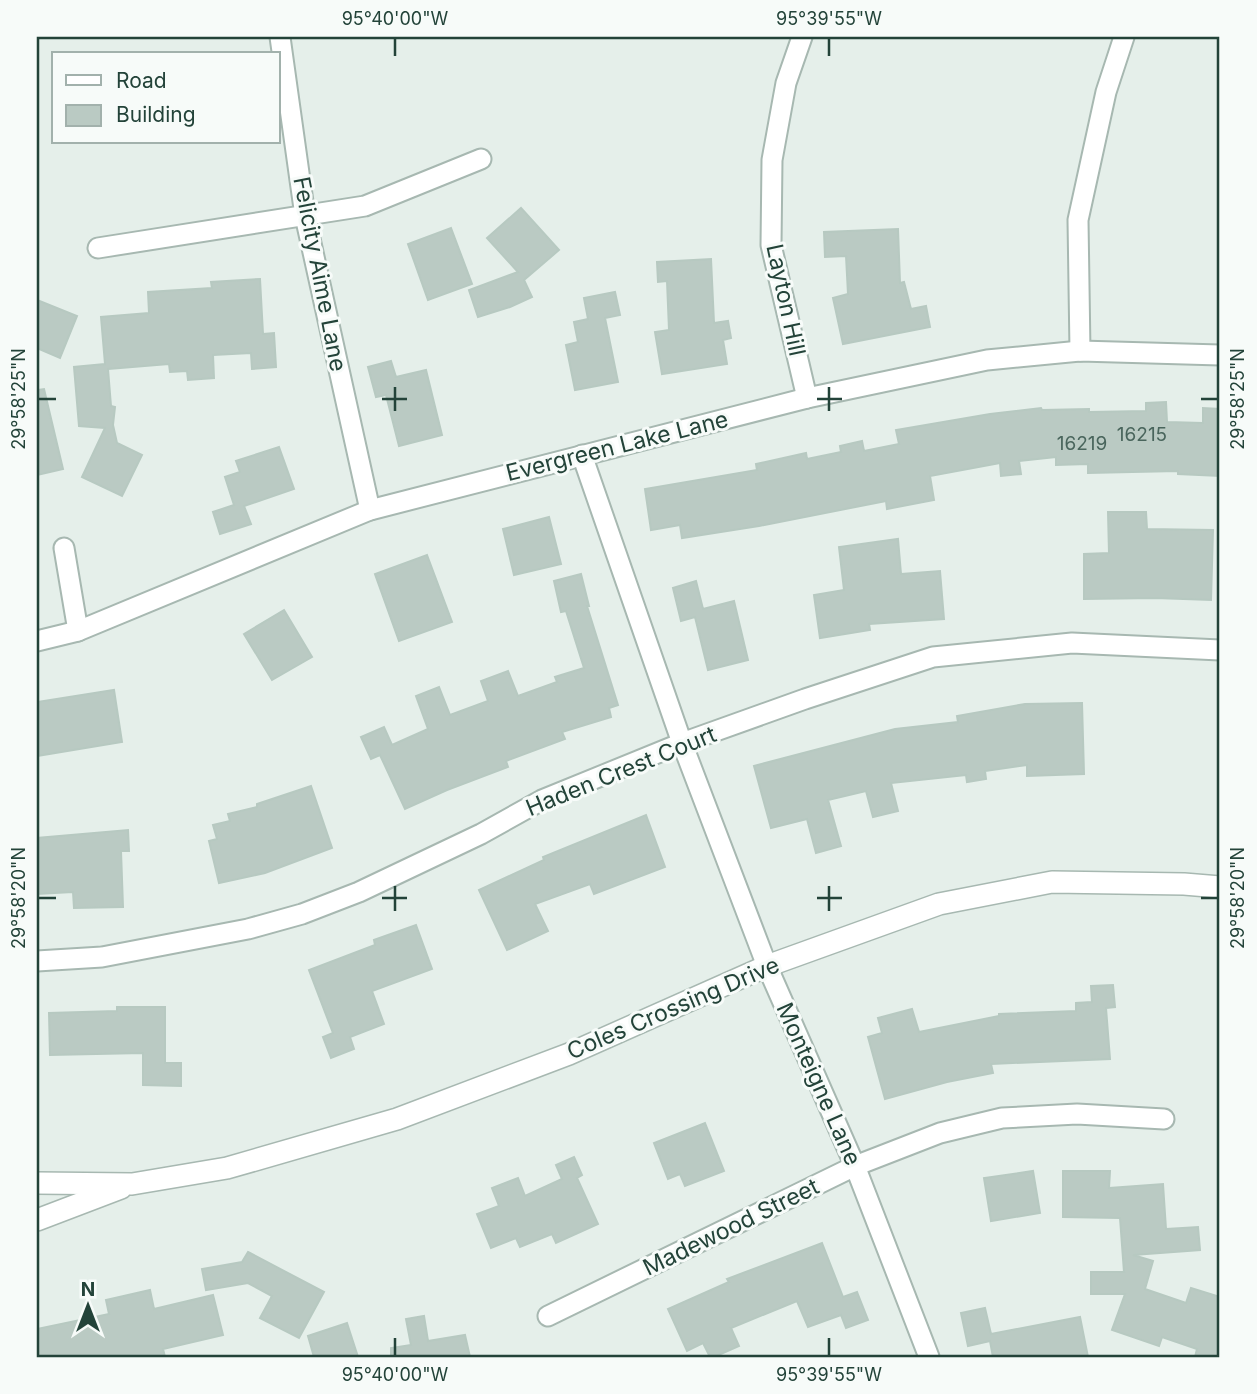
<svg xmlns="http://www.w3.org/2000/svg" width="1257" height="1394" viewBox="0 0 1257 1394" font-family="Inter,sans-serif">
<rect width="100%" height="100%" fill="#e5efea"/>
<g fill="#bacac3" stroke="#b7c9c1" stroke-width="2">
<path d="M521 208 559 250 524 280 532 297 510 307 478 317 469 290 518 272 487 238Z"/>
<path d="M451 228 472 284 428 300 408 244Z"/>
<path d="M898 229 900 283 904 282 911 309 926 306 930 327 843 344 833 298 848 294 846 256 825 257 824 232Z"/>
<path d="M711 259 714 323 728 321 731 338 723 340 727 364 662 374 655 332 669 330 667 281 658 282 657 262Z"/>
<path d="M260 279 263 334 274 333 276 367 252 369 251 353 213 355 214 378 188 380 187 371 170 372 169 364 108 369 111 406 115 407 113 425 117 443 142 455 122 496 82 477 105 428 79 426 74 367 105 364 101 317 149 313 148 292 212 288 211 282Z"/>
<path d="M615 292 620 315 605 318 618 382 575 390 566 345 578 342 574 322 588 319 584 298Z"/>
<path d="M37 300 77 316 60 358 37 348Z"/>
<path d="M391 361 396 377 426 370 442 435 399 446 386 395 376 397 368 367Z"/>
<path d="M44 389 63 469 37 475V390Z"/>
<path d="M1166 402 1167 422 1203 423V408L1220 409V476L1178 474V471L1088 473V464L1056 465V457L1019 461 1021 474 1001 476 1000 463 930 476 934 500 887 509 886 501 759 526 682 538 680 525 651 530 645 489 757 470 756 464 806 453 807 459 841 452 840 446 862 441 864 451 899 444 896 430 990 414 1041 408 1042 410 1089 409V412L1146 411V403Z"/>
<path d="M279 447 294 489 244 506 251 524 220 534 213 512 234 505 225 477 240 472 236 461Z"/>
<path d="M1108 512H1146L1147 529 1213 530 1211 600 1155 598 1084 599V554L1109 553Z"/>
<path d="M549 517 561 564 514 575 503 529Z"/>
<path d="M898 539 901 574 940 571 944 619 869 624 870 630 820 638 814 595 844 590 839 547Z"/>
<path d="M427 555 452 622 399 641 375 574Z"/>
<path d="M581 574 589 606H587L618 705 609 708 611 717 562 732 565 739 506 761 508 767 447 790 405 809 380 755 371 759 361 737 384 727 392 745 428 729 416 696 439 687 450 715 488 701 481 681 508 671 518 696 557 682 555 677 584 668 566 611 561 612 554 581Z"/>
<path d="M696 581 703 609 734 601 748 660 708 670 695 617 681 621 673 588Z"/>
<path d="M284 610 312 657 272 680 244 634Z"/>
<path d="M114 690 122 742 37 756V702Z"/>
<path d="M1082 703 1084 774 1027 776V765L985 771 986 779 967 782 966 775 891 783 898 811 873 817 866 791 828 800 841 846 816 853 807 819 771 828 754 766 895 729 958 722 957 716 1025 704Z"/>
<path d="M311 786 332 848 265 873 219 883 209 841 217 839 213 825 230 821 228 814 257 807V804Z"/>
<path d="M646 815 665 867 594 894 590 884 535 904 548 931 507 950 479 890 544 860 543 857Z"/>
<path d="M128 830 129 851H121L123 907 74 908 73 892 37 894V838Z"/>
<path d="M416 925 432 969 372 991 384 1024 350 1037 354 1049 331 1058 323 1037 333 1033 309 970 375 945 374 940Z"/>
<path d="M1113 985 1115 1007 1106 1008 1110 1059 991 1064 993 1073 947 1082 885 1099 868 1037 882 1033 878 1018 912 1009 919 1032 999 1016V1014L1076 1011V1003L1092 1002 1091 986Z"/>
<path d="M117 1007H165V1063H181V1086L143 1085V1053L50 1055 49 1013 117 1011Z"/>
<path d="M705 1123 724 1171 685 1186 680 1174 668 1179 654 1143Z"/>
<path d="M574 1157 582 1175 577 1178 598 1224 556 1243 552 1234 520 1247 516 1238 491 1248 477 1214 499 1206 492 1188 518 1178 525 1196 562 1179 556 1165Z"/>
<path d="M1033 1171 1040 1213 991 1221 984 1178Z"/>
<path d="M1063 1171H1110L1109 1188 1163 1184 1166 1229 1198 1227 1200 1250 1133 1255 1153 1261 1145 1289 1186 1303 1191 1288 1220 1297V1348L1217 1357H1195L1197 1349 1162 1337 1159 1346 1112 1330 1125 1294H1091V1272H1124L1120 1218 1063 1217Z"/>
<path d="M822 1243 843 1297 857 1292 868 1320 846 1328 841 1315 808 1327 797 1301 731 1328 739 1346 714 1357H710L703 1343 687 1351 668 1309 729 1282 727 1279Z"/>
<path d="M248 1252 324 1292 299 1338 260 1318 272 1296 248 1283 206 1290 202 1269 242 1262Z"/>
<path d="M150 1290 154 1309 213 1295 223 1335 163 1349 165 1357H39L37 1329 109 1314 106 1300Z"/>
<path d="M985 1308 991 1334 1080 1317 1088 1357H993L990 1341 968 1346 961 1313Z"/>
<path d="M424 1316 428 1341 465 1335 470 1357H391V1348L411 1345 406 1319Z"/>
<path d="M347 1323 358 1357H314L308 1336Z"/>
</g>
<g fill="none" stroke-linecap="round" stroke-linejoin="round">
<defs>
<g id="minor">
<path d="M280 37 305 216 370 510"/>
<path d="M802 37 786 83 772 160 771 245 807 398"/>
<path d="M98 248 365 206 481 159"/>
<path d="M1080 351 1078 220 1106 92 1124 37"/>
<path d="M582 455 682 743 767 966 855 1166 929 1357"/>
<path d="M64 548 78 631"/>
<path d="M37 641 78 631 370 510 807 398 987 360 1080 351 1220 355"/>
<path d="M37 961 102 957 248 929 302 914 359 892 481 834 542 800 682 743 805 699 933 657 1072 643 1220 650"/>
<path d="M548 1316 855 1166 940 1133 1002 1118 1077 1114 1164 1119"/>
</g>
<g id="tertiary">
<path d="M37 1183 132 1184 227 1168 397 1119 569 1054 767 966 939 904 1052 882 1184 884 1220 887"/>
<path d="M37 1220 121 1188"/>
</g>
</defs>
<use href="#minor" stroke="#a7b8b1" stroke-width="23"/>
<use href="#tertiary" stroke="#a7b8b1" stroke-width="24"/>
<use href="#minor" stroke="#fff" stroke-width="19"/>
<use href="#tertiary" stroke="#fff" stroke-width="21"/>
</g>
<path fill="none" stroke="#234339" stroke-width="2.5" d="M395 38V56M829 38V56M395 387V411M829 387V411M38 399H56M382 399H407M817 399H842M1201 399H1218M395 886V911M829 886V911M38 898H56M382 898H407M817 898H842M1201 898H1218M395 1338V1356M829 1338V1356"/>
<g text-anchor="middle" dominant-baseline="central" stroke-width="6" stroke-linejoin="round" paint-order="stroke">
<g font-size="19" fill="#49655c">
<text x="1142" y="434">16215</text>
<text x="1082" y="443">16219</text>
</g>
<g font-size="23" fill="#234339" stroke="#f7fbf9">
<text transform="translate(320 274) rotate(79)">Felicity Aime Lane</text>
<text transform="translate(786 300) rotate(78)">Layton Hill</text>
<text transform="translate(617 446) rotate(-14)">Evergreen Lake Lane</text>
<text transform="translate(621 771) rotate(-22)">Haden Crest Court</text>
<text transform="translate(673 1008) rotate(-23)">Coles Crossing Drive</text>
<text transform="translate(819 1084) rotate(66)">Monteigne Lane</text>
<text transform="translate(731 1227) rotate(-26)">Madewood Street</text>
</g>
</g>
<rect width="1257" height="1394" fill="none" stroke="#f7fbf9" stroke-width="77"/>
<rect x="52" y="52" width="228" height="91" fill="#f7fbf9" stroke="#a2b1ac" stroke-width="2"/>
<rect x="66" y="75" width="35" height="10" fill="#ffffff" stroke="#a2b1ac" stroke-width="2"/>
<text x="116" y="88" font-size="21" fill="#234339">Road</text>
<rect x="66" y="105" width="35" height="21" fill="#bacac3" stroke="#a2b1ac" stroke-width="2"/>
<text x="116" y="122" font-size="21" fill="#234339">Building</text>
<g transform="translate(88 1306)" stroke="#f7fbf9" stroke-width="5" paint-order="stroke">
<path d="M0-5L12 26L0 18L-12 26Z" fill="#234339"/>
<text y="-10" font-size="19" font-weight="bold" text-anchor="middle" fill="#234339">N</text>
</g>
<rect x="38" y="38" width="1180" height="1318" fill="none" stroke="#234339" stroke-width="2.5"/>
<g font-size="18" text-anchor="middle" fill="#234339">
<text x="395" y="25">95°40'00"W</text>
<text x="829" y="25">95°39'55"W</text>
<text transform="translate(19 399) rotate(-90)" y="6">29°58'25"N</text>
<text transform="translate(1238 399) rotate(-90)" y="6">29°58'25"N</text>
<text transform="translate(19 898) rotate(-90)" y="6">29°58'20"N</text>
<text transform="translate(1238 898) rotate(-90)" y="6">29°58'20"N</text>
<text x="395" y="1381">95°40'00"W</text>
<text x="829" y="1381">95°39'55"W</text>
</g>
</svg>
